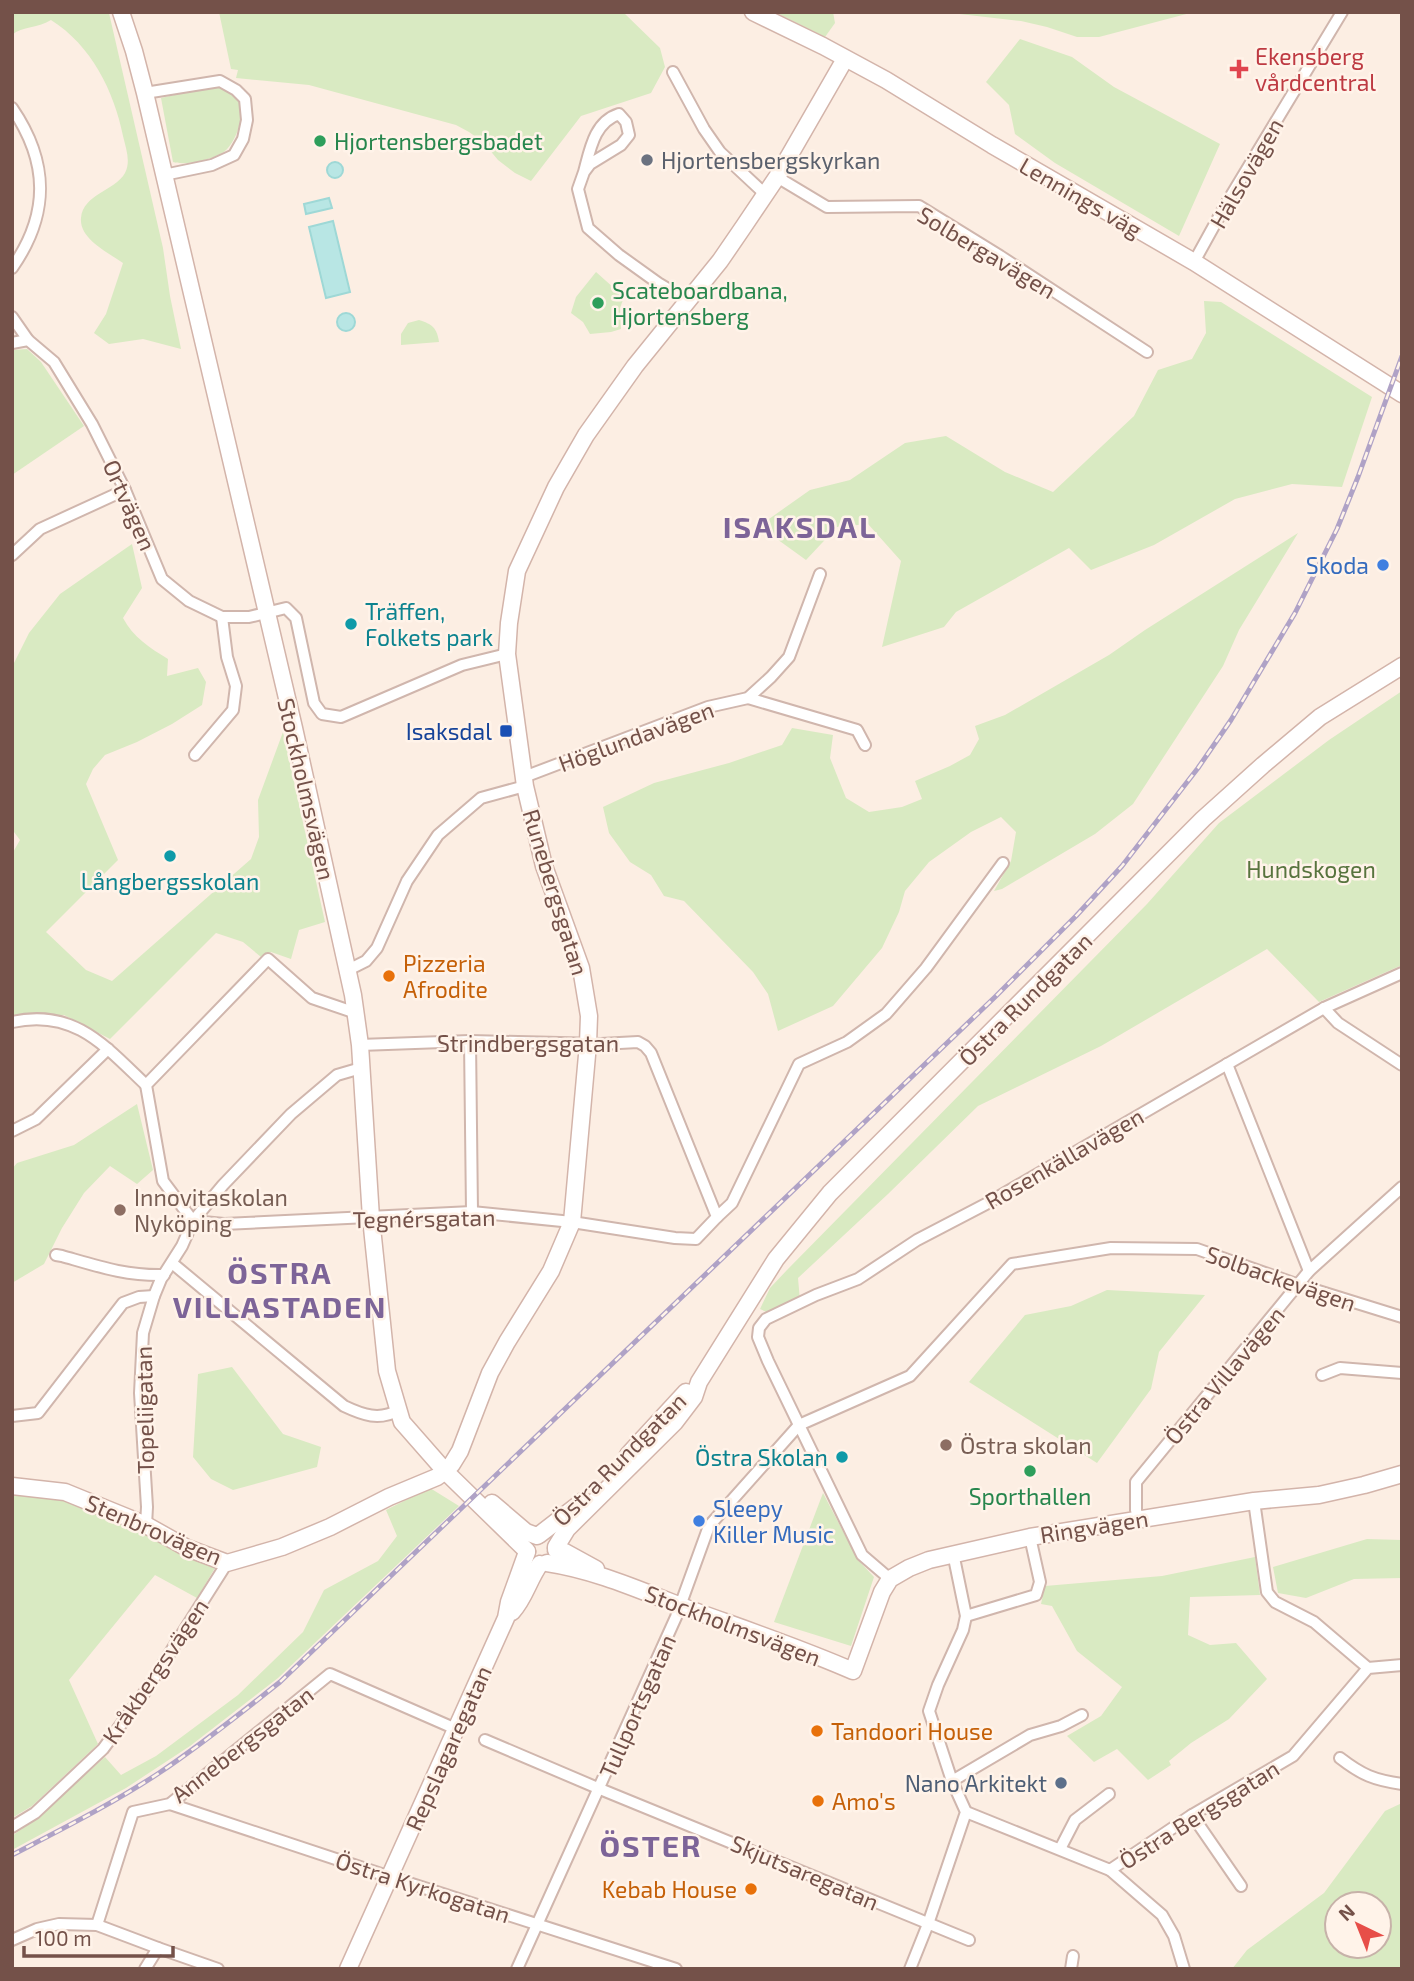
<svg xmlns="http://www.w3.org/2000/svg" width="1414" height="1981" viewBox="0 0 1414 1981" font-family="'Exo 2',sans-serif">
<rect width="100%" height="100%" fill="#fceee3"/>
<g fill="#d9eac2" fill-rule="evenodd">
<path d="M12 12 109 13 163 248 170 296 181 349 143 339 109 344 94 333 106 314 123 263C109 253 79 239 81 218 83 194 115 191 125 173 131 161 126 149 123 136 114 91 91 45 51 20 39 28 22 26 12 35Z"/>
<path d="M219 12H623L660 48 665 67 651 93 581 116 531 181 515 173 498 160 483 142 469 132 456 125 309 85 236 78 238 70 231 69Z"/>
<path d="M775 12H833L835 23 825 37Z"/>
<path d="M942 12H1194L1099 37H1077L1047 27 1021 21Z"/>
<path d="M1020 39 1072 57 1114 87 1220 144 1179 236 1055 163 1015 134 1009 105 986 82Z"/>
<path d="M227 83C231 86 237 90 239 95 246 110 238 140 225 151 215 159 186 166 173 162L161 98Z"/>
<path d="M596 272 624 297 620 308 621 329 611 332 590 334 583 322 571 313 576 297Z"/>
<path d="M1204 301 1221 302 1372 397 1342 487 1292 484 1235 499 1154 545 1091 570 1069 548 956 612 944 627 882 647 901 561 868 524 837 527 806 560 759 526 810 490 850 480 905 443 946 436 1005 472 1053 492 1134 416 1158 370 1192 359 1206 333Z"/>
<path d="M419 320C432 324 437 328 439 342L401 345V334L408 323Z"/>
<path d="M27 349 41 362 84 426 12 475V350Z"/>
<path d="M1298 533 1239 630 1223 666 1133 804 1095 834 1002 889 994 891 1011 861 1016 832 1001 817 971 832 929 862 905 891 899 912 882 948 833 1006 778 1031 768 994 753 972 684 901 664 896 651 875 630 862 609 833 603 807 654 783 729 763 782 745 792 728 833 735 830 758 846 798 869 812 902 807 922 799 915 781 950 766 970 755 979 739 975 726 1005 715 1109 655 1145 630Z"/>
<path d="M132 544 142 588 123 618C133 637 150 648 168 659L167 676 198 668 206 682 202 705 172 724 137 742 105 755 93 769 86 784 118 860 46 932 86 970 112 981 251 859 259 837 258 800 283 732 325 922 299 930 291 959 271 952 261 957 243 942 216 933 110 1039 64 1015H12V854L20 840 14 832 12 833V667L29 633 60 594Z"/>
<path d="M1402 691V965L1319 1002 1267 949 1101 1046 978 1106 888 1194 798 1278 800 1301 775 1316 760 1309 770 1288 787 1270 1147 904 1219 823 1329 740Z"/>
<path d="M137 1104 153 1170 137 1184 110 1166 84 1193 62 1228 44 1264 12 1283V1169L17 1163 74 1145Z"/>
<path d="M1107 1290 1205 1295 1159 1352 1151 1389 1097 1463 969 1382 1025 1315 1071 1306Z"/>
<path d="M232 1367 283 1434 321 1447 317 1467 233 1490 211 1479 193 1457 198 1374Z"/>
<path d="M430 1488 459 1506 278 1678 190 1746 126 1788 12 1850V1836L37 1818 105 1757 121 1775 156 1756 238 1695 303 1632 324 1590 378 1561 397 1536 386 1510Z"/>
<path d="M12 1492 62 1500 145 1533 182 1554 215 1568 197 1598 155 1575 69 1680 98 1744 32 1806 12 1818Z"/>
<path d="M823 1493 858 1560 874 1577 851 1646 774 1622Z"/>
<path d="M1367 1539 1402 1540V1578L1354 1579 1306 1598 1278 1593 1273 1567Z"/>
<path d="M1255 1557 1260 1595 1190 1597 1188 1635 1210 1645 1236 1643 1267 1679 1229 1719 1191 1743 1169 1761 1171 1765 1148 1780 1117 1749 1094 1762 1067 1736 1101 1716 1122 1687 1077 1651 1052 1606 1041 1604 1045 1586 1162 1576Z"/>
<path d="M1402 1803V1969H1232L1247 1950 1324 1893 1385 1811ZM1337 1904H1379V1946H1337Z"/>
</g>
<g fill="#b8e6e4" stroke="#9ed8d6" stroke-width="2">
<circle cx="335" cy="170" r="8"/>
<path d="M329 198 332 208 306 214 304 204Z"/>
<path d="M333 221 350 292 326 298 309 227Z"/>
<circle cx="346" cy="322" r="9"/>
</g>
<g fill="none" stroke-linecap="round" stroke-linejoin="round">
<defs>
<g id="street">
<path d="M673 72 704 129 720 152 765 194"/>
<path d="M145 93 220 81 236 90 245 99 247 120 243 139 234 155 212 165 164 175"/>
<path d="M12 108C49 162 50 214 12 268"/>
<path d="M584 172C590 150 594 122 619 114L626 122 629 135 621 145 590 164 584 172 578 189 588 228 619 255 658 283 688 301"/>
<path d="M777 177 827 207 919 206 1000 256 1147 352"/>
<path d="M1194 262 1226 204 1342 12"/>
<path d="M12 317 28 340"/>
<path d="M12 343 28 340 54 362 92 424 125 490 162 579 189 601 222 617H249L286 608 296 618 314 703 322 714 341 717 462 665 507 654"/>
<path d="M12 555 40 529 125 490"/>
<path d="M748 698 857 730 865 745"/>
<path d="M195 755 233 710 236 686 227 657 222 617"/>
<path d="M524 777 708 707 748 698 771 677 789 657 820 574"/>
<path d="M348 970 366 961 377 948 407 881 438 835 481 798 525 786"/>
<path d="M1324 1008 1338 1023 1402 1065"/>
<path d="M356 1013 312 998 268 959 146 1085 163 1181 193 1221 224 1224 472 1212 572 1222 675 1238 696 1239 717 1217 651 1053 645 1046 638 1042 601 1044 470 1041 360 1045"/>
<path d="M12 1022C74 1008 105 1046 146 1085"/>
<path d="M470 1041 472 1212"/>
<path d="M1227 1064 1309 1271"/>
<path d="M12 1131 36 1119 108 1049"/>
<path d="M717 1217 732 1203 799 1064 847 1042 886 1014 926 968 1003 863"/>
<path d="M56 1255 62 1256C97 1266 126 1276 164 1275"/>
<path d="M172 1263 344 1406C363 1415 379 1421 399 1410"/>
<path d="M1322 1375 1340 1368 1402 1373"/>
<path d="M12 1416 38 1413 123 1303 139 1297 154 1296"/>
<path d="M1254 1501 1267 1592 1275 1602 1314 1622 1368 1668"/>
<path d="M1138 1519 1136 1510V1482L1309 1271 1402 1187"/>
<path d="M146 1525 147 1507 140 1393 143 1333 154 1296 161 1279 182 1246 193 1221 223 1185 291 1114 337 1075 361 1068"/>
<path d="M890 1579 862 1555 768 1361 758 1337 759 1328 766 1319 816 1295 858 1279 917 1240 986 1204 1324 1008 1402 973"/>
<path d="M966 1616 1036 1595 1040 1582 1030 1537"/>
<path d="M485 1740 600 1789 969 1940"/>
<path d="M1340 1758C1362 1775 1374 1780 1402 1784"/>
<path d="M952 1781 1030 1735 1061 1726 1082 1715"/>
<path d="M170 1804 390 1877 676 1969"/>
<path d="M966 1812 1110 1870 1192 1815 1293 1756 1368 1668 1402 1665"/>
<path d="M1192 1815 1241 1886"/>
<path d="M12 1827 35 1813 103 1749 147 1689 227 1563"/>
<path d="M1060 1849 1075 1820 1109 1794"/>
<path d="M1110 1870 1162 1915 1174 1936 1184 1969"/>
<path d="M97 1925 133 1812 170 1804 330 1674 456 1729"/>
<path d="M12 1940 37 1929 59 1924 97 1925 158 1948 218 1969"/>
<path d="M145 1969 158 1948"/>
<path d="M517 1969 676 1617 709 1526 799 1425 910 1376 1012 1264 1111 1248 1197 1249 1299 1285 1402 1317"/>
<path d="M910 1969 928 1924 966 1812 952 1781 929 1711 938 1685 963 1630 966 1616 953 1553"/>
<path d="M1071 1969 1073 1956"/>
</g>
<g id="secondary">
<path d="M121 12 134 51 145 93 294 728 353 995 360 1045 371 1218 387 1371 402 1422 445 1471 527 1551"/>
<path d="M753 12 823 46 886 80 992 145 1194 262 1402 394"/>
<path d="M628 1455 686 1392"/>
<path d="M12 1486 65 1492 146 1525 187 1548 227 1563 282 1547 330 1527 389 1497 437 1477 445 1471 452 1464 460 1451 490 1373 507 1342 551 1271 572 1222 588 1044 589 1016 581 968 544 866 525 786 507 654 509 623 517 571 556 487 586 435 635 366 720 261 744 226 777 177 845 59"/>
<path d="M492 1503 526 1532 537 1536"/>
<path d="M539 1535 583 1501"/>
<path d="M556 1547 567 1529 675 1422 694 1397 699 1382 776 1259 830 1193 1203 819 1263 765 1320 717 1402 666"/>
<path d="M556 1550 565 1552 596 1569"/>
<path d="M547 1563C594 1570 637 1589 681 1606 738 1627 796 1646 853 1671L882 1592 890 1579 909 1568 929 1560 1030 1537 1254 1501 1319 1495 1364 1485 1402 1474"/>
<path d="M512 1612C525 1598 529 1579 540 1564"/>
<path d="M348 1969 506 1618 509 1602 527 1552"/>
</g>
</defs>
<use href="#street" stroke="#d0b6ad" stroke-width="14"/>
<use href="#secondary" stroke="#d3b4aa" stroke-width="19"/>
<use href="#street" stroke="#fff" stroke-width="10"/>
<use href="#secondary" stroke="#fff" stroke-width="16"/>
<defs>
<path id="rail" d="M12 1855C62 1829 112 1804 159 1773 201 1745 241 1713 280 1682L995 997 1076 916 1122 866 1198 768 1231 720 1295 613 1337 529 1358 477 1402 356"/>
</defs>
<use href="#rail" stroke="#afa2c6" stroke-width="5"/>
<use href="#rail" stroke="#fff3e9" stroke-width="2.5" stroke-dasharray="8" stroke-linecap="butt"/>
</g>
<path fill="#e0444e" stroke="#fff3e9" stroke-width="2.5" d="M1235.5 58.5h7v7h7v7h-7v7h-7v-7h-7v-7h7z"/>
<g fill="#2e9e5b" stroke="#fff3e9" stroke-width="2.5">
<circle cx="320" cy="141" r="7"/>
<circle cx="598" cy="303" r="7"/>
<circle cx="1030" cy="1471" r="7"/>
</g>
<circle fill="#6b7280" stroke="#fff3e9" stroke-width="2.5" cx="647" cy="160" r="7"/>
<g fill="#3f7fe0" stroke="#fff3e9" stroke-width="2.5">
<circle cx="1383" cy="565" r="7"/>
<circle cx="699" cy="1521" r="7"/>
</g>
<g fill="#0f9aa8" stroke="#fff3e9" stroke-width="2.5">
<circle cx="351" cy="624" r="7"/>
<circle cx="170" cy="856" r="7"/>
<circle cx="842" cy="1457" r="7"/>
</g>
<rect fill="#1a4fb4" stroke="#fff3e9" stroke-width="2.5" x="499" y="724" width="14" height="14" rx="3.5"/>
<g fill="#e8710a" stroke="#fff3e9" stroke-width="2.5">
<circle cx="389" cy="976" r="7"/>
<circle cx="817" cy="1731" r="7"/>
<circle cx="818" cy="1801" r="7"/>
<circle cx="751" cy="1889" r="7"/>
</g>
<g fill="#8d6e63" stroke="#fff3e9" stroke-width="2.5">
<circle cx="120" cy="1210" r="7"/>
<circle cx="946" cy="1445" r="7"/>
</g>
<circle fill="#5c6f8a" stroke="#fff3e9" stroke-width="2.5" cx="1061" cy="1783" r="7"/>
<g text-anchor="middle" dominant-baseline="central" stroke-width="5" stroke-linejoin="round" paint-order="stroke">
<g font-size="23" fill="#be3a42" stroke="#fff3e9" text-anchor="start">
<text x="1255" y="56">Ekensberg<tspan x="1255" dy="26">vårdcentral</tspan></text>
</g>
<g font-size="23" fill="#27864d" stroke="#fff3e9" text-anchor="start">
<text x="334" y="141">Hjortensbergsbadet</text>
<text x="612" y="290">Scateboardbana,<tspan x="612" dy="26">Hjortensberg</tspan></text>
<text x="1030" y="1496" text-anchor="middle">Sporthallen</text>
</g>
<g font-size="23" fill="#5b616d" stroke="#fff3e9" text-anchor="start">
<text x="661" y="160">Hjortensbergskyrkan</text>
</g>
<g font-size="23" fill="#745149" stroke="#fff3e9">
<text transform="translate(1246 173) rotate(-60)">Hälsovägen</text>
<text transform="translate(1081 197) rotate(30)">Lennings väg</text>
<text transform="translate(987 252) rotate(31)">Solbergavägen</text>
<text transform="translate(130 505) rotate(66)">Ortvägen</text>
<text transform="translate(636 736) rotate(-20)">Höglundavägen</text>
<text transform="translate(307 789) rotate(77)">Stockholmsvägen</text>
<text transform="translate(556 892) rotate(73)">Runebergsgatan</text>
<text transform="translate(1025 999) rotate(-45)">Östra Rundgatan</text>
<text x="528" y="1043">Strindbergsgatan</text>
<text transform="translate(1064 1158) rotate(-30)">Rosenkällavägen</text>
<text transform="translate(424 1218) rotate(-1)">Tegnérsgatan</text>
<text transform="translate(1281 1278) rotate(19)">Solbackevägen</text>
<text transform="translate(1224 1375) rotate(-50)">Östra Villavägen</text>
<text transform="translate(144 1410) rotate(-91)">Topeliigatan</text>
<text transform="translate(619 1459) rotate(-45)">Östra Rundgatan</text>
<text transform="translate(1094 1526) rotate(-9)">Ringvägen</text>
<text transform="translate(154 1529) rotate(23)">Stenbrovägen</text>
<text transform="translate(733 1625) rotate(21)">Stockholmsvägen</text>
<text transform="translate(155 1671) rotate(-56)">Kråkbergsvägen</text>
<text transform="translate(637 1706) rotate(-66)">Tullportsgatan</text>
<text transform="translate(242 1744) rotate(-38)">Annebergsgatan</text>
<text transform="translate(448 1748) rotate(-66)">Repslagaregatan</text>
<text transform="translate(1199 1814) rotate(-32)">Östra Bergsgatan</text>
<text transform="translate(805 1872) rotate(23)">Skjutsaregatan</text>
<text transform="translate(423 1887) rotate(18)">Östra Kyrkogatan</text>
</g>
<g font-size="23" fill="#366cbe" stroke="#fff3e9" text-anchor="end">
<text x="1369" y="565">Skoda</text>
<text x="713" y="1508" text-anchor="start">Sleepy<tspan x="713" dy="26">Killer Music</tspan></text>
</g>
<g font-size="23" fill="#0d838f" stroke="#fff3e9" text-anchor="start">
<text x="365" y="611">Träffen,<tspan x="365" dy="26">Folkets park</tspan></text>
<text x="170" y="881" text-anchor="middle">Långbergsskolan</text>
<text x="828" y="1457" text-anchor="end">Östra Skolan</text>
</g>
<g font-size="23" fill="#164399" stroke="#fff3e9" text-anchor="end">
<text x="492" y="731">Isaksdal</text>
</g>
<g font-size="23" fill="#58743e" stroke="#fff3e9">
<text x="1311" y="869">Hundskogen</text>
</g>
<g font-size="23" fill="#c56008" stroke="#fff3e9" text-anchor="start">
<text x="403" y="963">Pizzeria<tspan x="403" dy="26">Afrodite</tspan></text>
<text x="831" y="1731">Tandoori House</text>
<text x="832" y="1801">Amo's</text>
<text x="737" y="1889" text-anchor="end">Kebab House</text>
</g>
<g font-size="23" fill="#785e54" stroke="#fff3e9" text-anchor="start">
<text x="134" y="1197">Innovitaskolan<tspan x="134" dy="26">Nyköping</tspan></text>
<text x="960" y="1445">Östra skolan</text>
</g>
<g font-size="23" fill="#4e5e75" stroke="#fff3e9" text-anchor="end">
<text x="1047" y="1783">Nano Arkitekt</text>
</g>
<g font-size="30" font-weight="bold" letter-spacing="2" fill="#7d6498" stroke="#fff3e9">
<text x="800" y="526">ISAKSDAL</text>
<text x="280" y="1272">ÖSTRA<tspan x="280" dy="34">VILLASTADEN</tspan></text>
<text x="651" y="1845">ÖSTER</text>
</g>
</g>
<rect width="1414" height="1981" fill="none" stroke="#745149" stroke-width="28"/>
<g transform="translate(1358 1925) rotate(317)"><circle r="33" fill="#fff3e9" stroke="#c7b2a9" stroke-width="2"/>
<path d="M0-5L12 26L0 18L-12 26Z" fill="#e74e48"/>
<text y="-10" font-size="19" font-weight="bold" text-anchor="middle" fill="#745149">N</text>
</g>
<path d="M24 1946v10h149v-10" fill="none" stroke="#745149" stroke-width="3.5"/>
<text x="35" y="1946" font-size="21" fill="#745149" stroke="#fff3e9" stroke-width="5" paint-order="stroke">100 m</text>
</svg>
